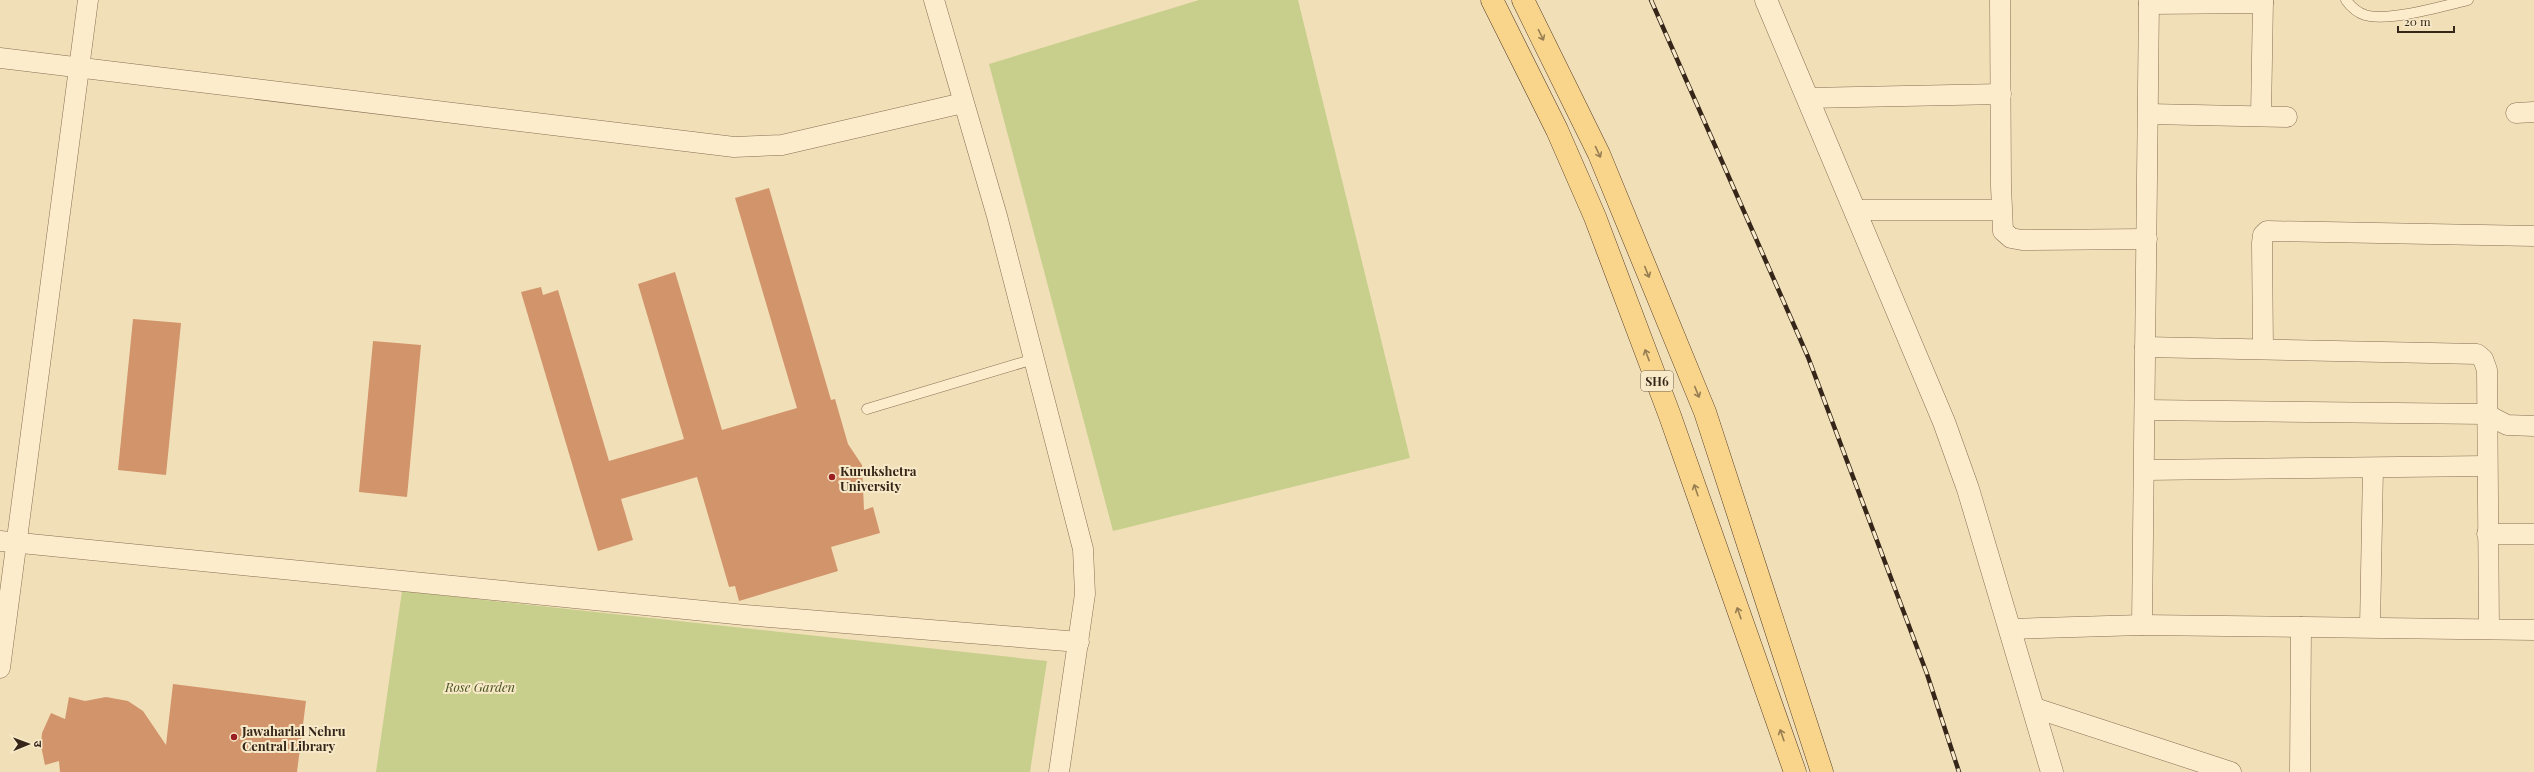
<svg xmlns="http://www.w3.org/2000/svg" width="2534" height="772" viewBox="0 0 2534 772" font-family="'Playfair Display','Noto Sans Devanagari',serif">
<rect width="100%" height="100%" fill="#f1dfb8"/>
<g fill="#c8cf8c">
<path d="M1199 0H1298L1410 458 1113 531 989 64Z"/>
<path d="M402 591 1047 661 1030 772H376Z"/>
</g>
<g fill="#d2946b">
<path d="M769 188 831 400 835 399 848 444 862 465 864 510 873 507 880 533 831 547 838 571 739 601 735 586 729 587 697 477 621 499 633 540 598 551 521 292 541 287 543 295 558 290 609 461 684 439 638 284 675 272 722 430 797 408 735 198Z"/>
<path d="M133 319 181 323 166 475 118 470Z"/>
<path d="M373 341 421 345 407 497 359 492Z"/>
<path d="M173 684 306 701 297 772H60L59 761 45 765 41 746 42 733 51 713 65 719 69 697 85 701 106 697 128 701 143 711 166 745Z"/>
</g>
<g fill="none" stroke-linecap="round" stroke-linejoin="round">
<defs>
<g id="service">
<path d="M2346 0C2351 7 2356 12 2365 15 2388 22 2444 6 2468 0"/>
<path d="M867 409 1034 359"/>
</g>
<g id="minor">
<path d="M934 0 997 216 1083 549 1085 594 1059 772"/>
<path d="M2000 0 2001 186 2003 231 2011 238 2022 240 2147 239"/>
<path d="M2149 4 2263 3"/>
<path d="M0 58 734 147 782 145 963 103"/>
<path d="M1808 98 2001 94"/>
<path d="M2516 113 2534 112"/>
<path d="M2149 114 2287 117"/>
<path d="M2261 116 2263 0"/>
<path d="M1856 210H2001"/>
<path d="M2145 347 2431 353 2477 354 2483 359 2487 370 2489 629"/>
<path d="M2263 349 2262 243 2263 235 2267 231 2534 236"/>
<path d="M2146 410 2486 414 2507 425 2534 426"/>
<path d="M2146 470 2487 466"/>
<path d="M2487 534H2534"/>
<path d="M0 541 745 615 1079 642"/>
<path d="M2142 625 2149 0"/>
<path d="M2370 627 2373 468"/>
<path d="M2011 629 2142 625 2534 630"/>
<path d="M0 668 88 0"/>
<path d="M2035 708 2231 772"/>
<path d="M2300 772 2301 627"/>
</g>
<path id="tertiary" d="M1766 0 1944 422 1968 489 2052 772"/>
<g id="primary">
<path d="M1492 0 1557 130 1595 217 1670 416 1795 772"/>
<path d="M1523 0 1599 154 1705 412 1822 772"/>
</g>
</defs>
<use href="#service" stroke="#886e52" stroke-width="11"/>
<use href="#minor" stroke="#886e52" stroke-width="21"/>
<use href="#tertiary" stroke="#886e52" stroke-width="23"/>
<use href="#primary" stroke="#543c28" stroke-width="23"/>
<use href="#service" stroke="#fceccc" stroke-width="10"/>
<use href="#minor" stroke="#fceccc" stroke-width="20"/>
<use href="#tertiary" stroke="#fceccc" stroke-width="22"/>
<use href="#primary" stroke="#f9d58b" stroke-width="22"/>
<defs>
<path id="rail" d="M1651 0 1808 357 1927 674 1959 772"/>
</defs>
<use href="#rail" stroke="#352619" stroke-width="4.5"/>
<use href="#rail" stroke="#f8e9c8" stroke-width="3" stroke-dasharray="9" stroke-linecap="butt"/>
</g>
<defs><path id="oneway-shaft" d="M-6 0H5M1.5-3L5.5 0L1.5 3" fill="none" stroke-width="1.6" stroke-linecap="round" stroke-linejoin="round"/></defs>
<g stroke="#977e52">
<use href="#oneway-shaft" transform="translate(1541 35) rotate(64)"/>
<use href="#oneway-shaft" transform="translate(1598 152) rotate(65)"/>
<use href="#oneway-shaft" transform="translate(1647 272) rotate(68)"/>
<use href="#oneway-shaft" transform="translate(1647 355) rotate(-111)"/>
<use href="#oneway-shaft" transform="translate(1697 392) rotate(68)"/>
<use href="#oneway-shaft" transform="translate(1696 490) rotate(-109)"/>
<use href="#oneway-shaft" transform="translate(1739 613) rotate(-109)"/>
<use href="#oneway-shaft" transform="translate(1782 735) rotate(-109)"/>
</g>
<g fill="#9b1e21" stroke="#f8e9c8" stroke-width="1.5">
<circle cx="832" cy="477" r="4"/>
<circle cx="234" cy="737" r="4"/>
</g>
<g text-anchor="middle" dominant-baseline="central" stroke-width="4" stroke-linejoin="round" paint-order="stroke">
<rect fill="#f8e9c8" stroke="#70604e" stroke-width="1" x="1641" y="371" width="32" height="20" rx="3"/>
<g font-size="12" font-weight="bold" fill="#352619">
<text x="1657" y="381">SH6</text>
</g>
<g font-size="13" font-weight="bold" fill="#352619" stroke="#f8e9c8" text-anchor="start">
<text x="840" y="470">Kurukshetra<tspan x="840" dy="15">University</tspan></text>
<text x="242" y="730">Jawaharlal Nehru<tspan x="242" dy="15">Central Library</tspan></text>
</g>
<g font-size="13" font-style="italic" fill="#47531e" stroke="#f8e9c8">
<text x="480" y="686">Rose Garden</text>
</g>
</g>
<g transform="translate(28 744) rotate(89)" stroke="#f8e9c8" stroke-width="3" paint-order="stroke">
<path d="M0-3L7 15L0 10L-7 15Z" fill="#352619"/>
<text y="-6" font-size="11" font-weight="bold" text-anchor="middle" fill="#352619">उ</text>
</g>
<path d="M2398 26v6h56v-6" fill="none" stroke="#352619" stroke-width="2"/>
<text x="2404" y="26" font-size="12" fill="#352619" stroke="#f8e9c8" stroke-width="3" paint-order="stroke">20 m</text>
</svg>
